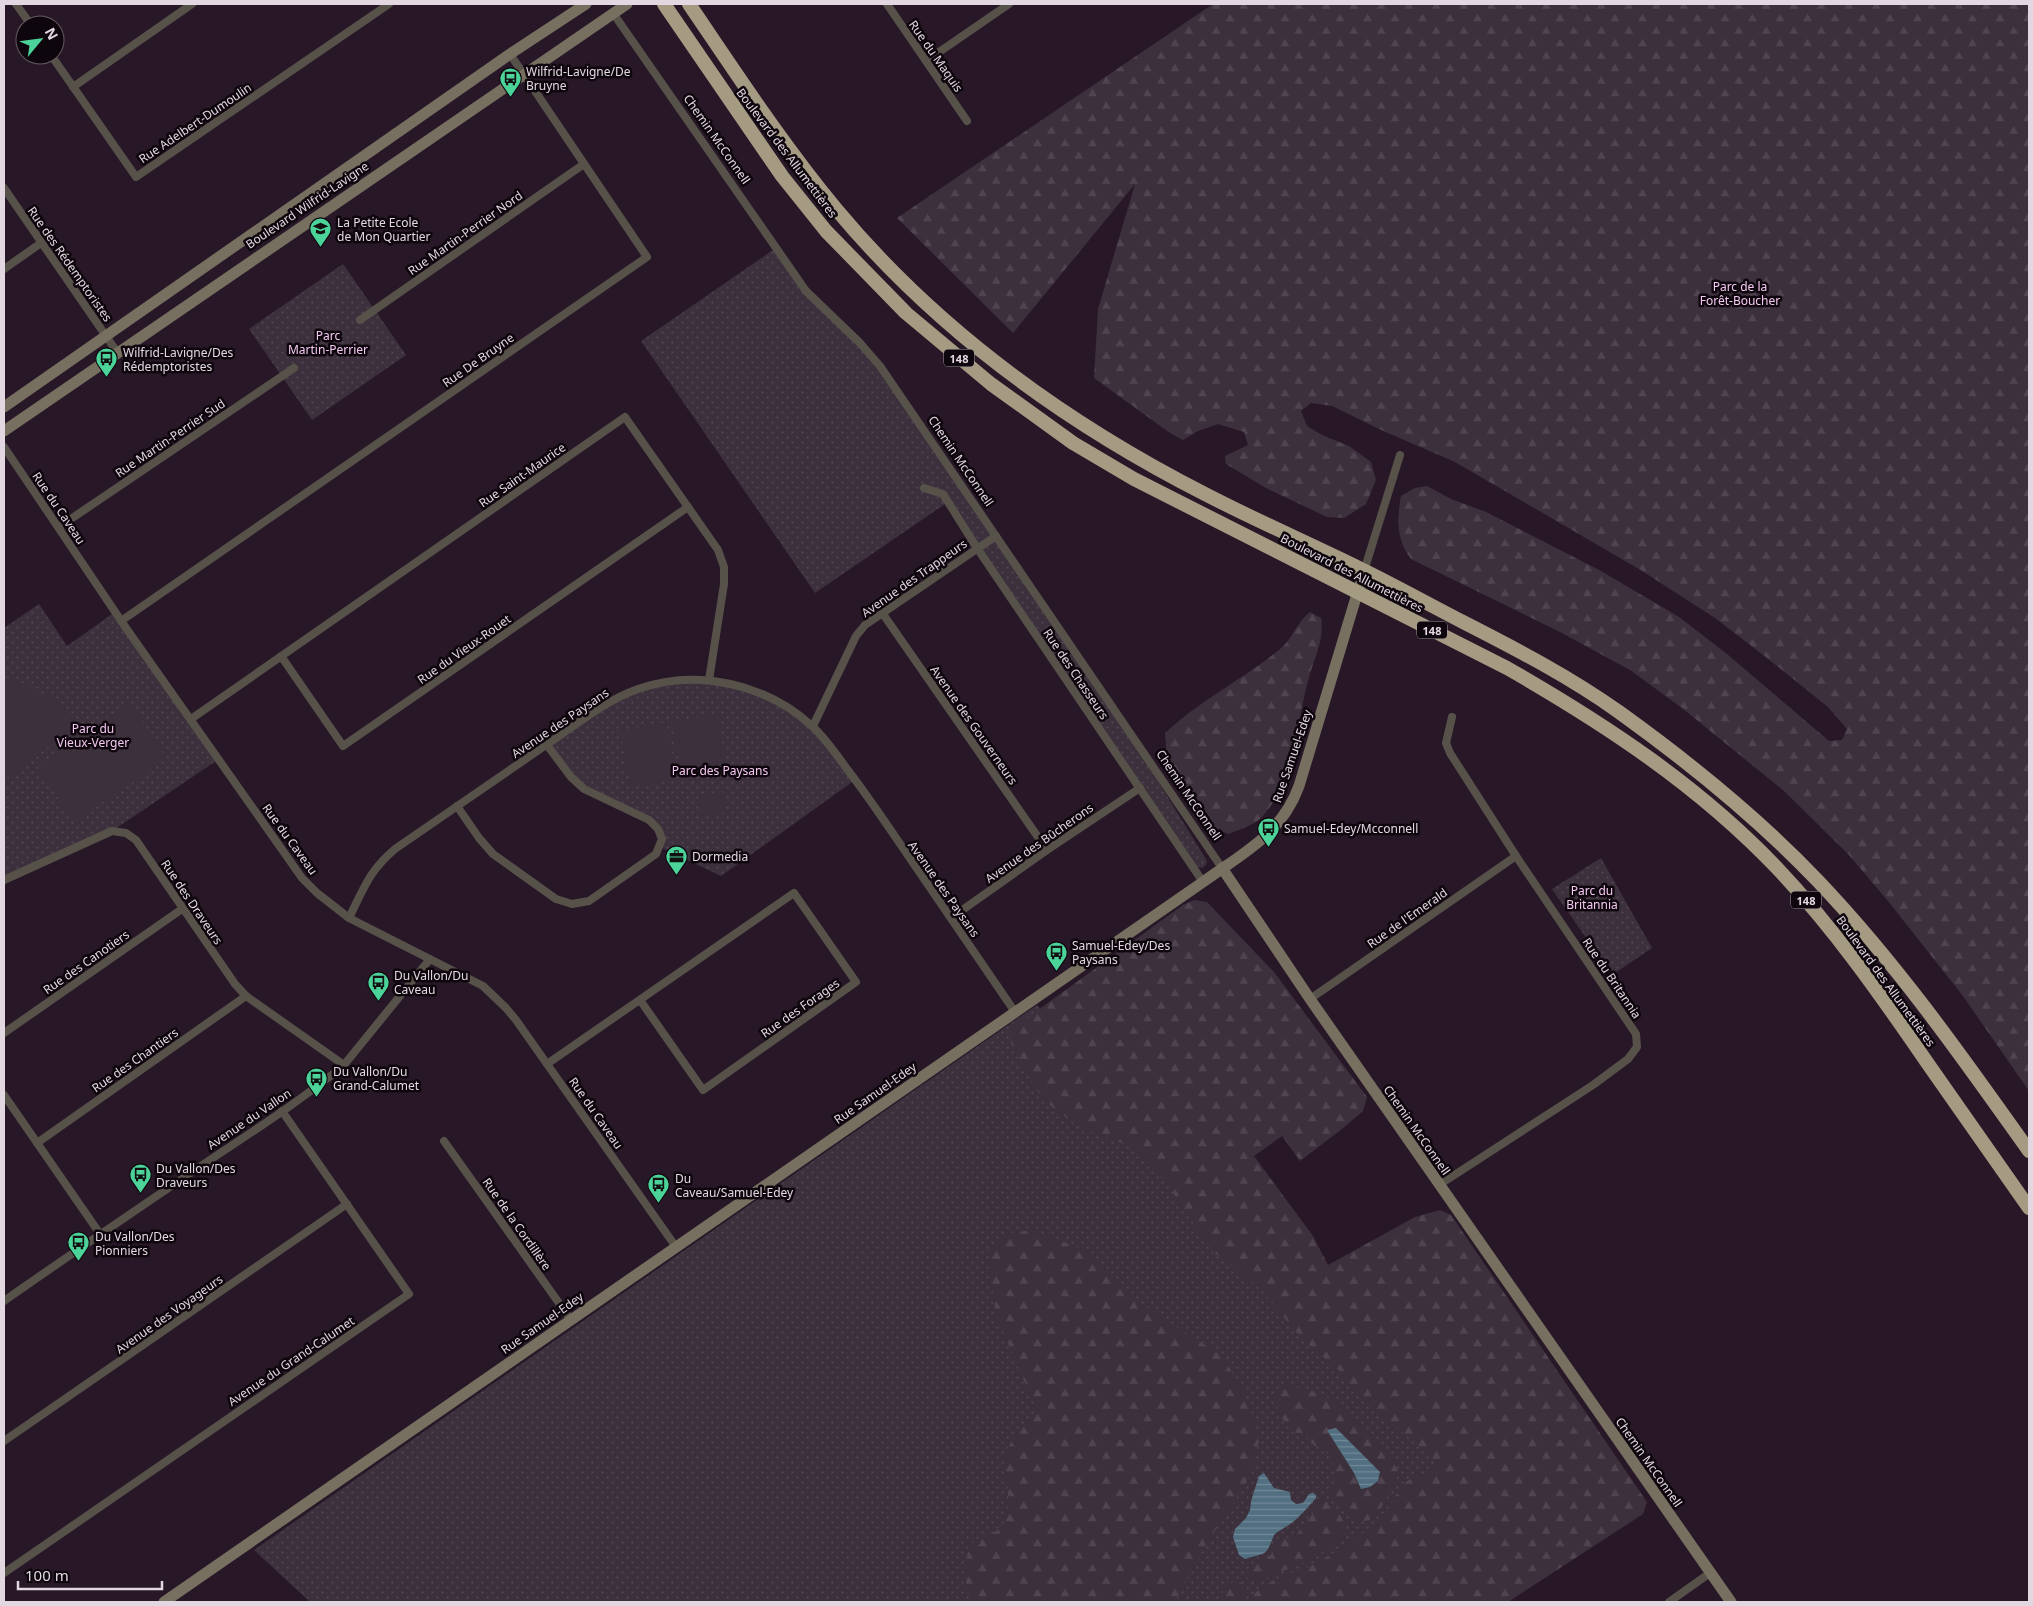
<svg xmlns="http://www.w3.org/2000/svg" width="2033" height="1606" viewBox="0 0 2033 1606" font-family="'Noto Sans',sans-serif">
<defs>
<pattern id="grass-dots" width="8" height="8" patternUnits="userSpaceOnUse" patternTransform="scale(1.25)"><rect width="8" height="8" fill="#3d303d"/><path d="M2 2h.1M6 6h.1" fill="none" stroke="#504450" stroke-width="1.8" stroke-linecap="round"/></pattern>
<pattern id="forest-firs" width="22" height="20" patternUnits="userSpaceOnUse" patternTransform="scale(1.25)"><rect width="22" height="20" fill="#3d303d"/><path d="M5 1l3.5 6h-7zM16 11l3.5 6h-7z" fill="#504450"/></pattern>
<pattern id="water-rules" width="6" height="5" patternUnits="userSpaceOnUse" patternTransform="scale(1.25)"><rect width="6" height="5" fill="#516f80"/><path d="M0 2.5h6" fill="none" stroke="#728998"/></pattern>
</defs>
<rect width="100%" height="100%" fill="#281827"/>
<g fill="url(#grass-dots)">
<path d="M776 248 795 276 860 343 1102 690 1207 861 1206 865 1202 868 1197 867 948 502 815 593 641 341Z"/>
<path d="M343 264 406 355 312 420 249 329Z"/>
<path d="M39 604 67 646 115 612 219 759 112 831 4 880V628Z"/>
<path d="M709 680 757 692 814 728 855 780 721 876 660 847 658 829 584 789 547 745 638 689Z"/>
<path d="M1601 858 1652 948 1612 975 1552 889Z"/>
<path d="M1037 1005 1280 1302 1443 1457 1467 1602H310L254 1550Z"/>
</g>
<g fill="url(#forest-firs)">
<path d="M1213 4H2029V1091L1963 996 1888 901 1848 854 1784 791 1682 708 1630 670 1560 632 1411 559C1396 539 1397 520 1401 496L1415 488 1427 486 1451 499 1486 512 1601 571 1679 617 1727 654 1829 741 1842 740 1847 729 1828 707 1767 658 1715 618 1639 569 1455 462 1381 430 1332 406 1311 403 1301 411 1307 426 1322 435 1349 446 1371 462 1376 480 1366 504 1344 518 1327 517 1266 488 1226 464 1225 456 1248 445 1244 432 1218 424 1198 431 1183 440 1170 433 1094 378 1098 309 1135 184 1013 333 897 218Z"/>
<path d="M1310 612 1321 618C1325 640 1313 660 1308 681 1296 725 1295 781 1262 817 1255 825 1238 830 1228 834L1206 824 1167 757 1165 733C1199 701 1242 680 1279 650 1292 640 1296 623 1310 612Z"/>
<path d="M1194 900 1207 902 1274 972 1367 1097 1363 1111 1342 1129 1300 1161 1282 1136 1254 1156 1313 1236 1328 1265 1415 1217 1440 1210 1451 1215 1647 1502 1643 1514 1508 1602H1245C1254 1593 1265 1585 1276 1579 1284 1575 1293 1573 1302 1570 1329 1558 1356 1539 1379 1520 1393 1509 1394 1490 1409 1480 1419 1474 1426 1479 1436 1468L1432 1456 1355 1394 1341 1372 1301 1338 1262 1290 1211 1250 1166 1182 1141 1155 1131 1146 1082 1129 1052 1107 1035 1088 1011 1043 1009 1031 1183 905Z"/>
<path d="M1034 1230 1084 1250 1141 1304 1222 1356 1244 1391 1259 1441 1248 1480 1203 1549 1175 1602H973L966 1585 968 1545C976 1541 997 1533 1001 1527 1014 1510 1006 1474 1003 1455L1018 1432 1038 1413 996 1315 989 1265 991 1251 1009 1233Z"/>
<path d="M1285 1385 1321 1393 1342 1408 1369 1436 1391 1456 1398 1472 1395 1484 1375 1518 1358 1523 1337 1504 1330 1491 1337 1479 1331 1458 1324 1450 1315 1446 1303 1433H1294C1281 1420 1276 1409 1275 1391Z"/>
<path d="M1325 1499 1339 1513 1347 1528C1332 1557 1286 1568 1258 1582L1249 1580 1246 1575 1248 1569 1272 1554 1282 1539 1294 1538 1320 1503Z"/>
<path d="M1237 1581 1247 1586V1591L1236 1602H1216L1228 1584Z"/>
</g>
<g fill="#3d303d">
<path d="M4 677 18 681 60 704 75 727 4 780Z"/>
<path d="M130 703 167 759 74 821 37 766Z"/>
<path d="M717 714 727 770 682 778 672 722Z"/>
<path d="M666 722 677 779 631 787 620 731Z"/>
<path d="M723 792 726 812 701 816 698 796Z"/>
</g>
<g fill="url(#water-rules)">
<path d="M1336 1428 1380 1472 1378 1481 1370 1487 1361 1489 1354 1473 1327 1430Z"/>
<path d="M1264 1473 1274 1488 1290 1492 1291 1500 1296 1504 1303 1503 1309 1494 1313 1493 1316 1495V1498C1310 1505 1295 1522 1287 1526 1283 1529 1278 1531 1274 1535 1265 1558 1267 1552 1245 1559L1239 1555 1233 1537 1235 1529 1246 1518 1250 1510 1251 1501 1259 1476Z"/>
</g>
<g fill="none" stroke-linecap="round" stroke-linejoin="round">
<g stroke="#575249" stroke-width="8">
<path d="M16 4 31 25"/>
<path d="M887 4 967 121"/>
<path d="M613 13 806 291 860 343 880 366 1222 868"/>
<path d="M51 55 136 177 389 4"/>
<path d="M926 61 1009 4"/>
<path d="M73 87 192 4"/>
<path d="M4 188 117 352"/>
<path d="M4 269 41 243"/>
<path d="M360 320 584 164"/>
<path d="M4 447 126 628 302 878 317 893 349 918 483 986 506 1008 516 1020 676 1247"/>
<path d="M924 488 943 494 977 548 1203 882"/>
<path d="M59 527 294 368"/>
<path d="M1364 571 1400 455"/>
<path d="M883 614 1047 850"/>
<path d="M121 621 647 257 510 54"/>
<path d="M281 656 343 746 688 507"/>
<path d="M191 719 625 417 718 550 724 567V584L709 680"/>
<path d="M813 726 856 636 865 625 996 536"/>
<path d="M457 806 479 838 493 854 556 899 572 904 589 901 656 854 662 839 658 829 649 820 584 789 571 777 547 745"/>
<path d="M4 880 112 831 126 833 136 840 235 984 246 996 344 1065"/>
<path d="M349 918C364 888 369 871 395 849 445 814 496 780 546 745 576 725 604 701 638 689 697 668 767 684 813 727 826 739 836 754 847 769 868 796 887 825 907 854 943 907 979 959 1015 1012"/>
<path d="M951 918 1047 850 1140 788"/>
<path d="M1310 999 1516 856"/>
<path d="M4 1033 182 909"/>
<path d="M547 1064 794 893 856 982 703 1090 640 1000"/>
<path d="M4 1095 100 1234"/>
<path d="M444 1141 571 1320"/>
<path d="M37 1143 246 996"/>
<path d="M1439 1185 1593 1085 1628 1059 1637 1047 1636 1034 1516 856 1450 753 1446 743 1452 717"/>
<path d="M4 1301C68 1256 133 1212 198 1168 247 1135 298 1103 344 1065L430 959"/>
<path d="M4 1441 347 1204"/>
<path d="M4 1573 409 1294 282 1111"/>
<path d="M1669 1602 1710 1573"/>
</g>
<g stroke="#776f60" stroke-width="11">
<path d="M4 407 510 54 586 4"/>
<path d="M4 431 627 4"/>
<path d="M1222 868 1310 999 1731 1602"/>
<path d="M164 1602 1203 882C1243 853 1281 835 1299 786L1364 571"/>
</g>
<g stroke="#a59a82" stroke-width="14">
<path d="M664 4 782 176 826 231 906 313 991 384 1073 443 1134 479 1507 668C1605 724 1699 786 1777 868 1833 927 1880 994 1926 1061 1960 1110 1995 1159 2029 1208"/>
<path d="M689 4C736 73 782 144 836 209 936 329 1066 423 1205 494 1255 520 1308 543 1359 568 1394 585 1428 604 1463 622 1516 649 1570 677 1619 712 1690 763 1758 818 1818 881 1897 964 1963 1058 2029 1151"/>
</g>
</g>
<defs>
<symbol id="bus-pin" viewBox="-11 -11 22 30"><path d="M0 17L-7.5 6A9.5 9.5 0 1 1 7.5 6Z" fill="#4cd39a" stroke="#0d060c"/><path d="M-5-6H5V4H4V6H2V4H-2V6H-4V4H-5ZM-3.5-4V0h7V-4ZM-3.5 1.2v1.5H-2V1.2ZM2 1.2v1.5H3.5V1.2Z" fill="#111"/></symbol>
<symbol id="school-pin" viewBox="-11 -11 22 30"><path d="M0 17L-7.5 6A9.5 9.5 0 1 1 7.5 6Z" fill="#4cd39a" stroke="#0d060c"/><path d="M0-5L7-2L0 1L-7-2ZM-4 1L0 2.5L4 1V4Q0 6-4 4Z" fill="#111"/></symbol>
<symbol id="office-pin" viewBox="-11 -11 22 30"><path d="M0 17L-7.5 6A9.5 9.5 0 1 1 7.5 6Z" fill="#4cd39a" stroke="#0d060c"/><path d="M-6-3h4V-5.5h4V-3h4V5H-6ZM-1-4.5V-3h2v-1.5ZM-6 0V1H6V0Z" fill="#111"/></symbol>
</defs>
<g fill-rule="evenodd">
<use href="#bus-pin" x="498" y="66" width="25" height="34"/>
<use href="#school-pin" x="308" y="216" width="25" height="34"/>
<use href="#bus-pin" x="94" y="346" width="25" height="34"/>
<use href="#bus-pin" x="1256" y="816" width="25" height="34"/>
<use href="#office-pin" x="664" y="844" width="25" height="34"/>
<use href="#bus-pin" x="1044" y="940" width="25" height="34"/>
<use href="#bus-pin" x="366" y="970" width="25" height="34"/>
<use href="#bus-pin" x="304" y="1066" width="25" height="34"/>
<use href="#bus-pin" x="128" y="1162" width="25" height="34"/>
<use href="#bus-pin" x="646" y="1172" width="25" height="34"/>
<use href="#bus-pin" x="66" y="1230" width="25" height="34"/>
</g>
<g text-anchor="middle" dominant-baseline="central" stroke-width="5" stroke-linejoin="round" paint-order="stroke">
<g fill="#0d060c" stroke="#a399a2" stroke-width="1">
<rect x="944" y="349.5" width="30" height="17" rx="4"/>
<rect x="1417" y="621.5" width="30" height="17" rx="4"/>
<rect x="1791" y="891.5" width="30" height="17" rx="4"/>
</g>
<g font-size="11" font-weight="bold" fill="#e3d8e2">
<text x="959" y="358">148</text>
<text x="1432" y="630">148</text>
<text x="1806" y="900">148</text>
</g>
<g font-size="12" fill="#e3d8e2" stroke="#0d060c">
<text transform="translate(936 56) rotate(55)">Rue du Maquis</text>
<text transform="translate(195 123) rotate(-34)">Rue Adelbert-Dumoulin</text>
<text transform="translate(717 139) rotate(55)">Chemin McConnell</text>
<text transform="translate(787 153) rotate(53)">Boulevard des Allumettières</text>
<text transform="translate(307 205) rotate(-34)">Boulevard Wilfrid-Lavigne</text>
<text transform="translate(465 233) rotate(-35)">Rue Martin-Perrier Nord</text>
<text transform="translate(70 264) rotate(55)">Rue des Rédemptoristes</text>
<text transform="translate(478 360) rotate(-35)">Rue De Bruyne</text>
<text transform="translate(170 438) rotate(-34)">Rue Martin-Perrier Sud</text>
<text transform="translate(961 461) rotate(56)">Chemin McConnell</text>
<text transform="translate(522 475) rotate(-35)">Rue Saint-Maurice</text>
<text transform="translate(59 508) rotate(56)">Rue du Caveau</text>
<text transform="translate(1352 573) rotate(27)">Boulevard des Allumettières</text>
<text transform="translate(914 578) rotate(-35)">Avenue des Trappeurs</text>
<text transform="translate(464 649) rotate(-35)">Rue du Vieux-Rouet</text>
<text transform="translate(1076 674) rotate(56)">Rue des Chasseurs</text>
<text transform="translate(560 723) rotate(-34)">Avenue des Paysans</text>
<text transform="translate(974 725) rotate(55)">Avenue des Gouverneurs</text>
<text transform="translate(1292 756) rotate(-71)">Rue Samuel-Edey</text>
<text transform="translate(1189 795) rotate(56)">Chemin McConnell</text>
<text transform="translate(290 839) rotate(54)">Rue du Caveau</text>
<text transform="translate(1039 843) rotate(-35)">Avenue des Bûcherons</text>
<text transform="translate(944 889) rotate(55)">Avenue des Paysans</text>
<text transform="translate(192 902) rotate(56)">Rue des Draveurs</text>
<text transform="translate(1407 918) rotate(-35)">Rue de l'Emerald</text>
<text transform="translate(86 962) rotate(-35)">Rue des Canotiers</text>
<text transform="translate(1612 978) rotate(56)">Rue du Britannia</text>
<text transform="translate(1886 981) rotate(54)">Boulevard des Allumettières</text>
<text transform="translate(800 1008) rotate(-35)">Rue des Forages</text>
<text transform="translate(135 1060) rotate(-35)">Rue des Chantiers</text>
<text transform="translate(875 1093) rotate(-35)">Rue Samuel-Edey</text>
<text transform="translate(596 1113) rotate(55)">Rue du Caveau</text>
<text transform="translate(249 1119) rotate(-34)">Avenue du Vallon</text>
<text transform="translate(1417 1130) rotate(55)">Chemin McConnell</text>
<text transform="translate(517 1224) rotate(55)">Rue de la Cordillère</text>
<text transform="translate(169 1314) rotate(-35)">Avenue des Voyageurs</text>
<text transform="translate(542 1323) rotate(-35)">Rue Samuel-Edey</text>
<text transform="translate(291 1361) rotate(-34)">Avenue du Grand-Calumet</text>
<text transform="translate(1649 1462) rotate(55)">Chemin McConnell</text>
</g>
<g font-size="12" fill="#e3d8e2" stroke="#0d060c" text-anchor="start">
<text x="526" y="71">Wilfrid-Lavigne/De<tspan x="526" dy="14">Bruyne</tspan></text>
<text x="337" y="222">La Petite Ecole<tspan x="337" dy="14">de Mon Quartier</tspan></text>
<text x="123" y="352">Wilfrid-Lavigne/Des<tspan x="123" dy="14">Rédemptoristes</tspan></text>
<text x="1284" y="828">Samuel-Edey/Mcconnell</text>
<text x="692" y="856">Dormedia</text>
<text x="1072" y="945">Samuel-Edey/Des<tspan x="1072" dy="14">Paysans</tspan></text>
<text x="394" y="975">Du Vallon/Du<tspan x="394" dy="14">Caveau</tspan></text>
<text x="333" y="1071">Du Vallon/Du<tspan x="333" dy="14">Grand-Calumet</tspan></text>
<text x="156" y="1168">Du Vallon/Des<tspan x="156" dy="14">Draveurs</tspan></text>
<text x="675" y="1178">Du<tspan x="675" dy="14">Caveau/Samuel-Edey</tspan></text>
<text x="95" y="1236">Du Vallon/Des<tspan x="95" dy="14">Pionniers</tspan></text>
</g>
<g font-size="12" fill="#f5c8f2" stroke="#0d060c">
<text x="1740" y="286">Parc de la<tspan x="1740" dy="14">Forêt-Boucher</tspan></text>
<text x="328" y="335">Parc<tspan x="328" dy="14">Martin-Perrier</tspan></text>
<text x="93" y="728">Parc du<tspan x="93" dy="14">Vieux-Verger</tspan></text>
<text x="720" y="770">Parc des Paysans</text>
<text x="1592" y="890">Parc du<tspan x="1592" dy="14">Britannia</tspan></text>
</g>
</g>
<rect width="2033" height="1606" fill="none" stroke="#e3d8e2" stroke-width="10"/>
<g transform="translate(40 40) rotate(61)"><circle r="24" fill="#0d060c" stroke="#635a62"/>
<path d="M0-4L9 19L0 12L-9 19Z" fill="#4cd39a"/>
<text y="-8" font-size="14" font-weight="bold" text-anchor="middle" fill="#e3d8e2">N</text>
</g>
<path d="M18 1581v8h144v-8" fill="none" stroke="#e3d8e2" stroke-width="2.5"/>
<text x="25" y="1581" font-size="15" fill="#e3d8e2" stroke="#0d060c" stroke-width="4" paint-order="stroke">100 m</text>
</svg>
